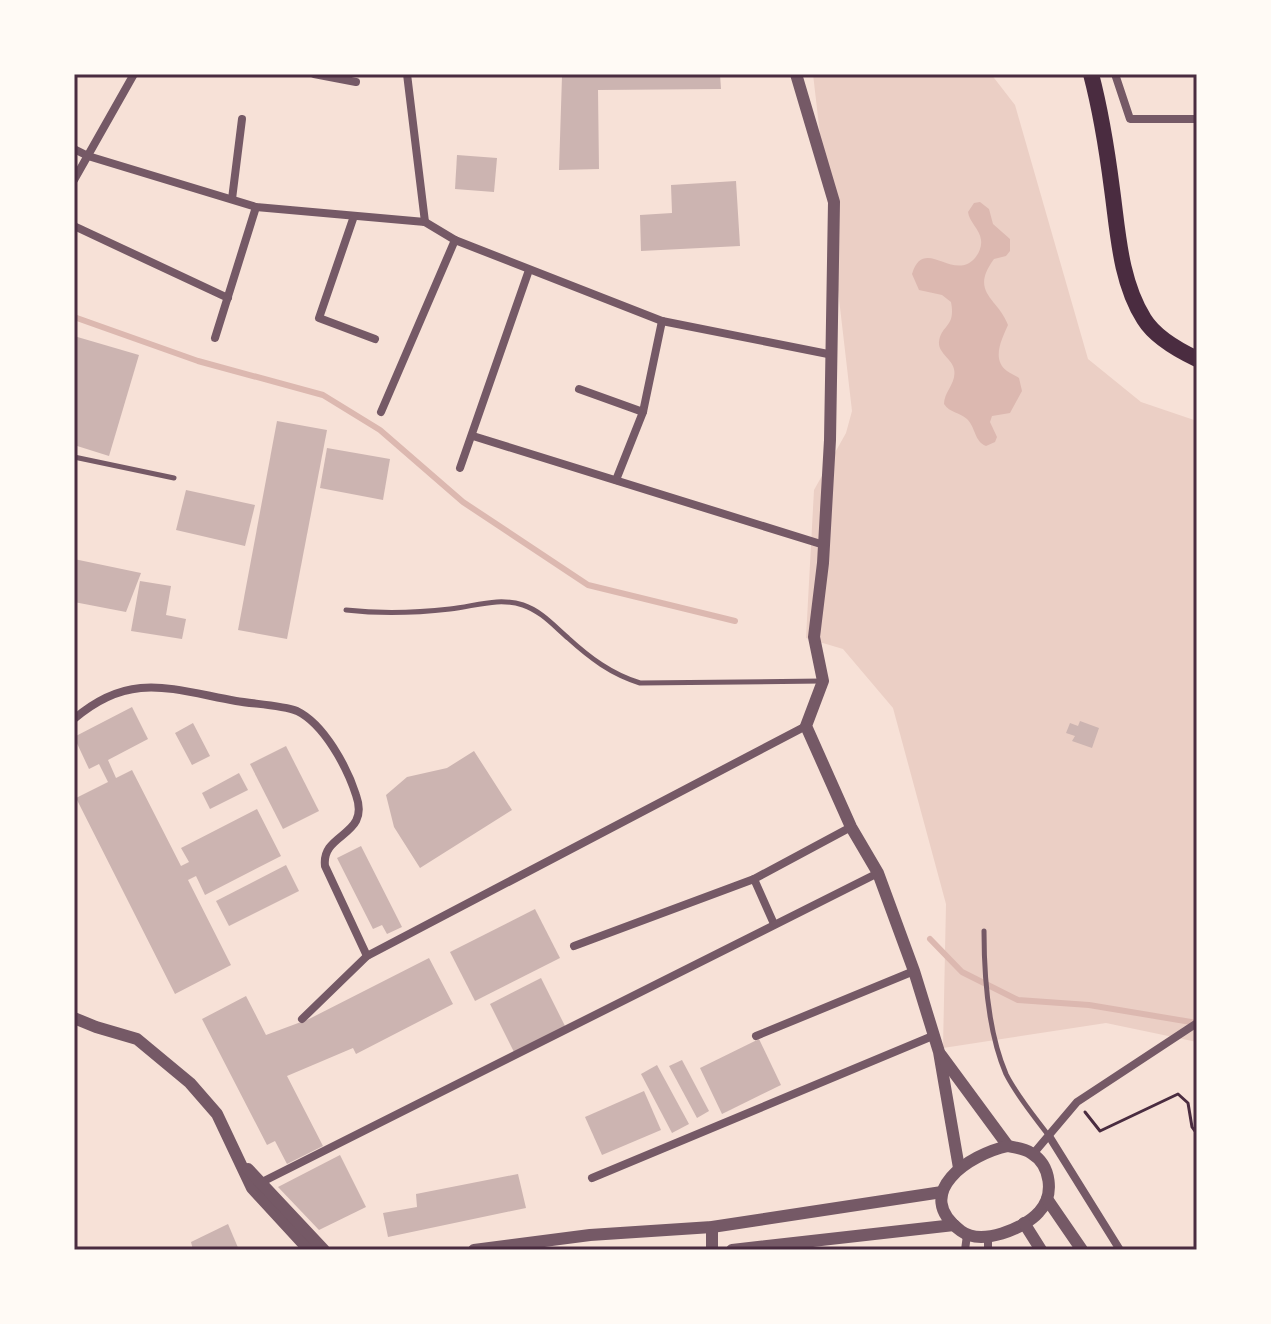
<svg xmlns="http://www.w3.org/2000/svg" width="1271" height="1324" viewBox="0 0 1271 1324" font-family="Poppins,sans-serif">
<rect width="100%" height="100%" fill="#f7e1d7"/>
<path fill="#ebcfc5" d="M813 74H991L1015 105 1088 359 1141 402 1197 421V1042L1106 1023 943 1048 946 904 893 708 843 649 806 638 814 490 846 433 852 411Z"/>
<path fill="#dcb8b0" d="M980 202 989 209 993 224 1010 239V251L1006 256 994 259C969 293 998 298 1008 325 1002 339 991 359 1007 371 1011 374 1015 375 1019 378L1022 391 1010 413 992 416 990 422 997 437 995 442 986 446C974 441 976 428 967 419 959 412 950 413 944 404 944 391 957 383 954 369 952 359 938 353 939 342 941 324 956 328 951 302L942 295 919 290 912 274C924 235 953 283 975 258 979 253 982 246 981 240 980 229 969 222 968 212L974 203Z"/>
<g fill="none" stroke-linecap="round" stroke-linejoin="round">
<g stroke="#dcb8b0" stroke-width="6">
<path d="M74 317 198 361 323 395 380 430 463 502 588 585 735 621"/>
<path d="M930 939 962 972 1018 1000 1089 1005 1197 1023"/>
</g>
</g>
<g fill="#ccb4b1">
<path d="M591 74H720L721 89 598 90 599 169 559 170 562 76Z"/>
<path d="M457 155 497 158 494 192 455 189Z"/>
<path d="M736 181 740 246 641 251 640 215 672 213 671 185Z"/>
<path d="M74 336 139 355 109 456 74 445Z"/>
<path d="M277 421 327 430 287 639 238 630Z"/>
<path d="M327 448 390 459 383 500 320 488Z"/>
<path d="M186 490 255 505 245 546 176 530Z"/>
<path d="M74 559 141 573 126 612 74 602Z"/>
<path d="M140 581 171 586 166 615 186 619 182 639 131 631Z"/>
<path d="M132 707 148 739 108 760 116 778 132 770 181 866 189 862 181 848 257 809 281 856 205 895 196 876 188 880 231 965 175 994 76 798 108 782 99 764 89 769 74 737Z"/>
<path d="M1080 721 1099 728 1092 748 1072 741 1075 736 1066 733 1070 723 1078 726Z"/>
<path d="M193 723 210 756 192 765 175 733Z"/>
<path d="M286 746 319 811 283 829 250 764Z"/>
<path d="M474 751 512 810 420 868 394 827 386 795 407 777 447 768Z"/>
<path d="M239 773 248 790 210 809 202 793Z"/>
<path d="M361 846 402 927 387 934 382 925 373 929 337 858Z"/>
<path d="M286 865 299 891 229 926 216 901Z"/>
<path d="M535 909 560 958 475 1001 450 952Z"/>
<path d="M429 958 453 1004 356 1054 353 1048 287 1076 323 1146 287 1164 275 1141 267 1145 202 1019 246 996 266 1035 309 1019Z"/>
<path d="M541 978 566 1028 515 1054 490 1004Z"/>
<path d="M759 1039 781 1085 722 1114 700 1068Z"/>
<path d="M682 1060 709 1111 697 1118 669 1066Z"/>
<path d="M657 1065 689 1124 672 1133 641 1074Z"/>
<path d="M644 1091 661 1130 602 1155 585 1117Z"/>
<path d="M340 1155 366 1207 319 1230 278 1187Z"/>
<path d="M518 1174 526 1208 388 1237 383 1213 417 1207 416 1194Z"/>
<path d="M228 1224 239 1250H193L191 1242Z"/>
</g>
<g fill="none" stroke-linecap="round" stroke-linejoin="round">
<path stroke="#4a2c40" stroke-width="3" d="M1085 1112 1100 1131 1178 1094 1188 1103 1192 1127 1197 1134"/>
<g stroke="#755966" stroke-width="5">
<path d="M74 457 174 478"/>
<path d="M346 610C381 614 415 613 450 609 476 606 498 597 523 605 541 611 554 626 568 638 590 658 611 674 640 683L822 681"/>
<path d="M984 931C984 975 988 1032 1006 1074 1017 1096 1034 1116 1049 1136"/>
</g>
<g stroke="#755966" stroke-width="8">
<path d="M314 74 356 82"/>
<path d="M407 74 425 222"/>
<path d="M1115 74 1130 119H1197"/>
<path d="M74 149 88 156 256 207 425 222 455 240 662 321 833 355"/>
<path d="M74 180 134 74"/>
<path d="M232 199 242 119"/>
<path d="M354 216 319 318 375 339"/>
<path d="M74 226 228 298"/>
<path d="M215 338 256 207"/>
<path d="M579 389 643 412"/>
<path d="M381 412 455 240"/>
<path d="M473 436 824 545"/>
<path d="M460 468 529 270"/>
<path d="M616 480 643 412 662 321"/>
<path d="M74 719C130 671 170 689 236 701 253 704 282 705 297 711 324 724 347 767 356 795 371 837 321 832 325 866L367 956"/>
<path d="M754 879 774 924"/>
<path d="M574 946 754 879 851 827"/>
<path d="M302 1019 367 956 806 726"/>
<path d="M756 1036 914 971"/>
<path d="M1049 1136 1120 1250"/>
<path d="M1033 1154 1077 1102 1197 1023"/>
<path d="M592 1178 935 1035"/>
<path d="M261 1186 260 1183 878 873"/>
<path d="M965 1250 967 1235"/>
<path d="M988 1250V1236"/>
</g>
<g stroke="#755966" stroke-width="12">
<path d="M796 74 834 202 830 440 823 563 814 637 823 681 806 726 851 827 878 873 914 971 939 1052 959 1168"/>
<path d="M74 1018 96 1027 137 1039 190 1083 217 1114 252 1188 309 1250"/>
<path d="M941 1055 1008 1146"/>
<path d="M1008 1146C1016 1148 1024 1148 1031 1153 1051 1165 1055 1195 1039 1212 1024 1229 981 1246 961 1231 910 1193 970 1154 1008 1146Z"/>
<path d="M248 1169 324 1250"/>
<path d="M1047 1199 1082 1250"/>
<path d="M1024 1223 1041 1250"/>
<path d="M474 1250 590 1235 712 1227 942 1192"/>
<path d="M712 1250V1227"/>
<path d="M732 1250 954 1225"/>
</g>
<path stroke="#4a2c40" stroke-width="16" d="M1091 74C1101 112 1107 150 1112 189 1118 232 1120 281 1144 319 1155 337 1178 350 1197 359"/>
</g>
<rect width="1271" height="1324" fill="none" stroke="#fffaf5" stroke-width="152"/>
<rect x="76" y="76" width="1119" height="1172" fill="none" stroke="#4a2c40" stroke-width="3"/>
</svg>
